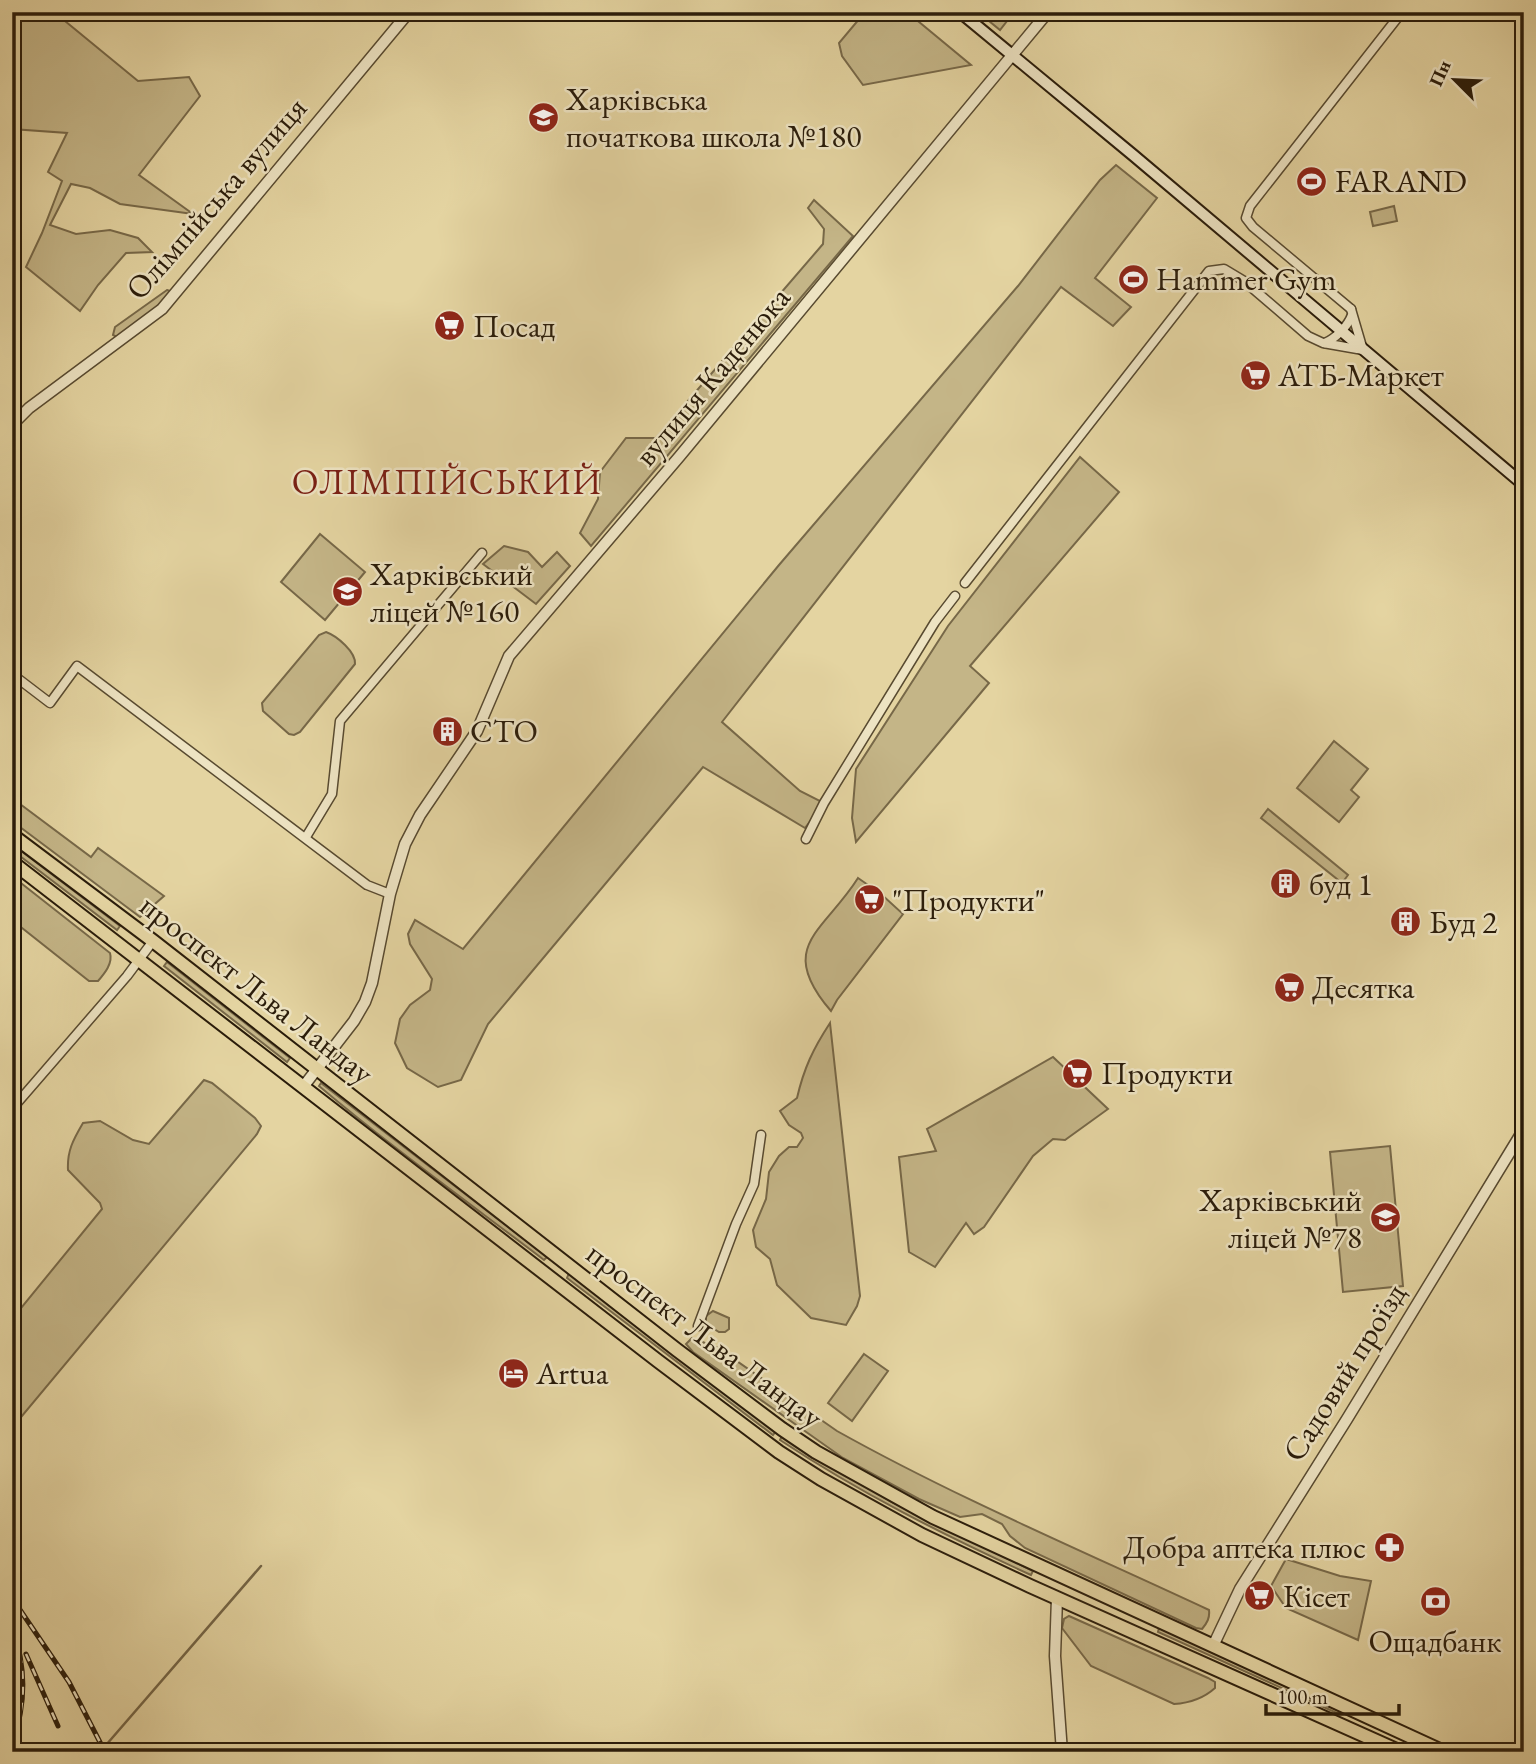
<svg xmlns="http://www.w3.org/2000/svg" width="1536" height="1764" viewBox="0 0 1536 1764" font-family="'EB Garamond',serif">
<rect width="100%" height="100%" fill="#e4d4a1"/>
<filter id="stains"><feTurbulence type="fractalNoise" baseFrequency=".00286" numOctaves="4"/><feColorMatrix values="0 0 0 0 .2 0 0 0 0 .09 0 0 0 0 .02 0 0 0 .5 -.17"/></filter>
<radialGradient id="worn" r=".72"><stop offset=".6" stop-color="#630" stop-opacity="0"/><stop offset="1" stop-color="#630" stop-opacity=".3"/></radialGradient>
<g fill="#c4b587" stroke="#776848" stroke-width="2">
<path d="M12 12H54L138 81 189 77 200 96 139 175 193 214 120 204 90 188 71 184 50 225 76 234 110 230 138 238 152 252 126 253 98 285 80 311 26 267 42 233 62 181 48 172 67 133 12 129Z"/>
<path d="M865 12H907L971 65 863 85 842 56 839 43Z"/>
<path d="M978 12H1014L1000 30Z"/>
<path d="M1116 165 1157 198 1095 278 1131 307 1113 326 1061 287 722 722 800 791 824 803 805 828 703 767 488 1024 461 1080 438 1087 407 1068 395 1043 400 1019 410 1005 430 990 432 979 410 944 408 934 415 920 463 949 779 565 1018 286 1100 180Z"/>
<path d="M814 200 853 236 591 546 580 533 598 499 600 472 626 438H656L823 244 824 229 808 208Z"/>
<path d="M1394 206 1397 221 1373 226 1370 212Z"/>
<path d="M167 290 170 291V294L150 313 117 337 113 335 115 327Z"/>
<path d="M1080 457 1119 492 970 666 989 683 856 842 852 818 856 769 948 626Z"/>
<path d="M320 534 365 572 325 620 281 582Z"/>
<path d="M504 546 528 552 542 567 557 552 570 566 536 604 483 564Z"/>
<path d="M326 632C337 636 356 652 355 664L300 732 294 735 289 734 263 711 262 703 319 635Z"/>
<path d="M1334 741 1368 769 1351 790 1359 797 1339 822 1297 788Z"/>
<path d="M12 798 91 857 98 848 164 896 140 917 12 821Z"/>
<path d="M1268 809 1348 875 1342 883 1261 818Z"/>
<path d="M12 844 120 926 117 930 12 850Z"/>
<path d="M12 876 110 953C113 963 105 973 98 981H89L12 920Z"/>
<path d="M858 878 881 894 903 914 837 1000 831 1011C775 946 824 932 858 878Z"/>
<path d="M167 962 290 1058 287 1062 164 966Z"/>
<path d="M830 1023 860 1296 857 1306 846 1325 811 1318 777 1285 770 1259 756 1247 753 1230 766 1199 769 1172 779 1156 789 1147H797L803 1138 801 1133 789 1125 780 1111 797 1098C804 1068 813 1049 830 1023Z"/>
<path d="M1053 1057 1108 1109 1065 1140 1053 1139 1033 1156 984 1227 974 1234 966 1223 935 1267 909 1252 899 1157 936 1151 927 1129Z"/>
<path d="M204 1080 212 1083 255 1118 261 1126 257 1134 12 1428V1319L102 1209 100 1203 68 1170C67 1151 73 1140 83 1123L100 1121 133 1140 149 1144Z"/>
<path d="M321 1083 547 1257 544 1260C469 1203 391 1147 319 1086Z"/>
<path d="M1390 1146 1403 1286 1343 1292 1330 1152Z"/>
<path d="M569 1273 776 1431 773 1435 567 1278Z"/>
<path d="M713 1311 729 1318V1329L725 1332H719L706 1324V1316Z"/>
<path d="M692 1338 718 1348 837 1431C957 1498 1085 1552 1209 1610 1210 1618 1207 1623 1202 1629L1196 1628 1025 1548 1010 1536 1002 1524 982 1514 960 1517 919 1499 843 1458 693 1352 686 1344Z"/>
<path d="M864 1354 888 1371 852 1421 828 1403Z"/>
<path d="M782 1436 892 1502 1033 1571 1031 1575C944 1535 860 1493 780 1440Z"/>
<path d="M1286 1559 1340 1576 1371 1581 1358 1640 1286 1608 1271 1586Z"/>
<path d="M1069 1616 1208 1678 1215 1682V1688C1204 1698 1189 1703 1174 1704L1091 1666 1062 1628 1064 1619Z"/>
<path d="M1159 1628 1340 1710 1339 1714 1158 1632Z"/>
</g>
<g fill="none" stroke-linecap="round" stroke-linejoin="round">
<path stroke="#746546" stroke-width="2.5" d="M100 1752 261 1566"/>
<defs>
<g id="minor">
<path d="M1351 309 1253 227 1246 218 1250 206 1402 12"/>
<path d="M1325 343C1336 338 1348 326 1352 315"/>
<path d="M965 583 1209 271 1224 269 1244 281 1308 336 1323 343 1363 350 1351 309"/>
<path d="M12 674 50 703 77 666 367 885 390 894"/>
<path d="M306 837 332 794 340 721 482 553"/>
<path d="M806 839 824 803 935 622 955 596"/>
<path d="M12 1109 127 976 153 941"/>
<path d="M698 1326 736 1224 754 1184 761 1135"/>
</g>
<g id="tertiary">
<path d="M12 425 29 408 162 309 409 12"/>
<path d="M303 1087 354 1021 365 1002 372 983 390 894 405 844 420 815 477 731 509 656 679 457 1048 12"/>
<path d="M1057 1598 1055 1656 1062 1752"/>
<path d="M1213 1646 1240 1589 1347 1419 1524 1129"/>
</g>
<path id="secondary" d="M960 12 1133 155 1524 485"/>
<g id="primary">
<path d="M12 835 153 941 677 1350 782 1429 816 1452 933 1517 1444 1752"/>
<path d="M12 862 658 1361 779 1452 821 1479 922 1535 1030 1586 1401 1752"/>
</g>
</defs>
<use href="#minor" stroke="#584a30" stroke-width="11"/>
<use href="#tertiary" stroke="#584a30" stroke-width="13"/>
<use href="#secondary" stroke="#2a1c0a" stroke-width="14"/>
<use href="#primary" stroke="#2a1c0a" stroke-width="16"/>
<use href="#minor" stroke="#ede3c2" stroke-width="8"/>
<use href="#tertiary" stroke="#ede3c2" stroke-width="10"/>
<use href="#secondary" stroke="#ede3c2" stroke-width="10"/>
<use href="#primary" stroke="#e4d4a1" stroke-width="12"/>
<defs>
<g id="rail">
<path d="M12 1598 69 1682 105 1752"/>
<path d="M12 1624C26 1668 27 1701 12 1746"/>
<path d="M26 1654 58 1726"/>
</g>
</defs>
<use href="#rail" stroke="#2a1c0a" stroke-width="5"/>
<use href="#rail" stroke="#ede3c2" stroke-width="2.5" stroke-dasharray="8" stroke-linecap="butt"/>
</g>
<defs>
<symbol id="school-disc" viewBox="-11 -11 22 22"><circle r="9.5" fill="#8f2418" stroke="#ede3c2"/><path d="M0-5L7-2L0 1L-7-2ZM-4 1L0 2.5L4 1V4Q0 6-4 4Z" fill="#fff"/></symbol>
<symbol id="stadium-disc" viewBox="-11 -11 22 22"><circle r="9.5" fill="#8f2418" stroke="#ede3c2"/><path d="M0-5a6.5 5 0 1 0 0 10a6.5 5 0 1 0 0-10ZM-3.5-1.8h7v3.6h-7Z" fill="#fff"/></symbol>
<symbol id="supermarket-disc" viewBox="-11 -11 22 22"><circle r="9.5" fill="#8f2418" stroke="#ede3c2"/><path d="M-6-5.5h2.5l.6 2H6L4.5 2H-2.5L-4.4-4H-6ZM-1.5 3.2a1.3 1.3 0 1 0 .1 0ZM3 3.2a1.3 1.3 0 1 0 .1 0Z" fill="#fff"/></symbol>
<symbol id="building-disc" viewBox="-11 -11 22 22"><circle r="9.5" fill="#8f2418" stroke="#ede3c2"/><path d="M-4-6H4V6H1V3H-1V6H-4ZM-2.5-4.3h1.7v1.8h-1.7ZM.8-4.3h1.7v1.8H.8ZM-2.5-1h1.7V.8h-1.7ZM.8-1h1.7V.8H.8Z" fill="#fff"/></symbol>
<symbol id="hotel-disc" viewBox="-11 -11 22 22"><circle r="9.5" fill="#8f2418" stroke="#ede3c2"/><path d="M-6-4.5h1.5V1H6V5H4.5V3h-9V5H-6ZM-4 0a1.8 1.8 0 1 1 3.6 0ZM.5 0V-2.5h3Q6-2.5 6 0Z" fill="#fff"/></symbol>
<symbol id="pharmacy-disc" viewBox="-11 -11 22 22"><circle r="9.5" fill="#8f2418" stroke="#ede3c2"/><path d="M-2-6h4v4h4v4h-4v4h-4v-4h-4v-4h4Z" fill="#fff"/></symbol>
<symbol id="bank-disc" viewBox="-11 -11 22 22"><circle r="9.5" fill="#8f2418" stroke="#ede3c2"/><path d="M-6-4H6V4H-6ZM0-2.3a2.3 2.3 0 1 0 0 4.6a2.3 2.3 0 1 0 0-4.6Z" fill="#fff"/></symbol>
</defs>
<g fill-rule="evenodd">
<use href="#school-disc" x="526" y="100" width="35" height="35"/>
<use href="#stadium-disc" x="1294" y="164" width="35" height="35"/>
<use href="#stadium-disc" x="1116" y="262" width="35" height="35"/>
<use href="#supermarket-disc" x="432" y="308" width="35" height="35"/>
<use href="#supermarket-disc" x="1238" y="358" width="35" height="35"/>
<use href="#school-disc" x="330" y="574" width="35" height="35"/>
<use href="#building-disc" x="430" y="714" width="35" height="35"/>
<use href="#building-disc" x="1268" y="866" width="35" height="35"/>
<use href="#supermarket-disc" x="852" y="882" width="35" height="35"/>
<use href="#building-disc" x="1388" y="904" width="35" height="35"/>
<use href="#supermarket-disc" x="1272" y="970" width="35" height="35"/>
<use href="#supermarket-disc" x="1060" y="1056" width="35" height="35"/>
<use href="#school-disc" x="1368" y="1200" width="35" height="35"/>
<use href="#hotel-disc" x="496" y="1356" width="35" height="35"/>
<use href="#pharmacy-disc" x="1372" y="1530" width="35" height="35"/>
<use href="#supermarket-disc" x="1242" y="1578" width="35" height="35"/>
<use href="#bank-disc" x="1418" y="1584" width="35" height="35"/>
</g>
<g text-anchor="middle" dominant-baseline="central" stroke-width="5" stroke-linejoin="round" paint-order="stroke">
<g font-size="32" fill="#2a1c0a" stroke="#ede3c2" text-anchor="start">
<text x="566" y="99">Харківська<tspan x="566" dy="37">початкова школа №180</tspan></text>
<text x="1335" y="181">FARAND</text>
<text x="1156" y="279">Hammer Gym</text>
<text x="473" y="326">Посад</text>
<text x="1278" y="375">АТБ-Маркет</text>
<text x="370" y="574">Харківський<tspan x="370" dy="37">ліцей №160</tspan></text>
<text x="470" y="731">СТО</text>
<text x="1309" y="884">буд 1</text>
<text x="892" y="900">"Продукти"</text>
<text x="1429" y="922">Буд 2</text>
<text x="1312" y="987">Десятка</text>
<text x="1101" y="1073">Продукти</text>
<text x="1362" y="1200" text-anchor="end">Харківський<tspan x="1362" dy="37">ліцей №78</tspan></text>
<text x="536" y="1373">Artua</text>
<text x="1366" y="1547" text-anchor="end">Добра аптека плюс</text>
<text x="1283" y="1596">Кісет</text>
<text x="1435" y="1641" text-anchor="middle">Ощадбанк</text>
</g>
<g font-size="32" fill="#2a1c0a" stroke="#ede3c2">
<text transform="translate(216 198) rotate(-49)">Олімпійська вулиця</text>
<text transform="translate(712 376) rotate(-50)">вулиця Каденюка</text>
<text transform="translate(257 989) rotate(38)">проспект Льва Ландау</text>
<text transform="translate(705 1335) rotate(37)">проспект Льва Ландау</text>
<text transform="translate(1344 1372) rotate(-58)">Садовий проїзд</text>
</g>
<g font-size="35" letter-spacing="2" fill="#7a1f14" stroke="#ede3c2">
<text x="447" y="481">ОЛІМПІЙСЬКИЙ</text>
</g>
</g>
<rect width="1536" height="1764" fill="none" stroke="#e4d4a1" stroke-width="42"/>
<rect x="14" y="14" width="1508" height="1736" fill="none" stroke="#2a1c0a" stroke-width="3.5"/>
<rect x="21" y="21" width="1494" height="1722" fill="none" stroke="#2a1c0a" stroke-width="2"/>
<g transform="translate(1455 80) rotate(294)" stroke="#ede3c2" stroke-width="5" paint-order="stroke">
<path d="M0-5L12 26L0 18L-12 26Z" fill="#2a1c0a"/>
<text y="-10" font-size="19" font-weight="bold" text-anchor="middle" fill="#2a1c0a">Пн</text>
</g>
<path d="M1266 1704v10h133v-10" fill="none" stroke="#2a1c0a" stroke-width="3.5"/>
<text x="1277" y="1704" font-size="21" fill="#2a1c0a" stroke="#ede3c2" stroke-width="5" paint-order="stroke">100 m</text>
<rect width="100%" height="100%" filter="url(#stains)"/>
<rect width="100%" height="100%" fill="url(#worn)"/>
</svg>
